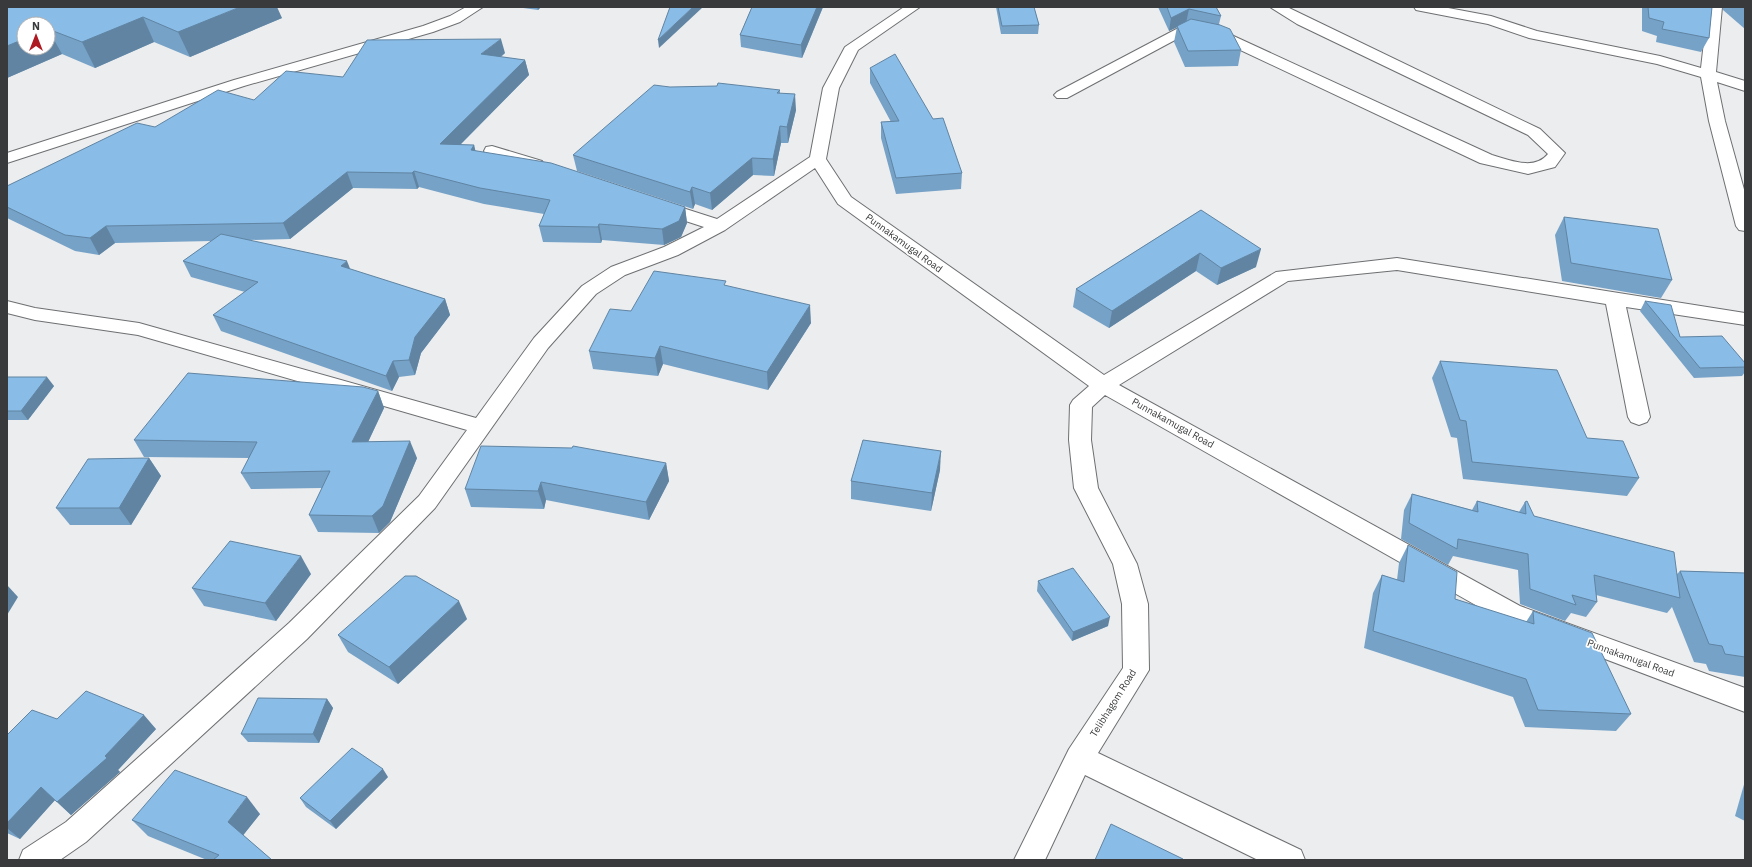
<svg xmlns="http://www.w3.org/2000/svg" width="1752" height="867" viewBox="0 0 1752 867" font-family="'IBM Plex Sans',sans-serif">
<rect width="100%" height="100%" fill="#ebedef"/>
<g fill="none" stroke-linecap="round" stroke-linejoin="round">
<defs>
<g id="minor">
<path d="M466 7H483L460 22 433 32 244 86 7 163V153L234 80 423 26 450 16Z"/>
<path d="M904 7H920L858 50 839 88 826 159 851 197 1104 375 1276 272 1397 258 1745 313V325L1626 307 1650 417 1647 422 1639 425 1631 422 1628 417 1606 304 1397 270 1288 281 1119 385 1520 606 1745 688V712L1502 620 1105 395 1092 407 1091 440 1098 488 1137 564 1148 604 1149 670 1098 753 1301 850 1305 860H1258L1085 775 1045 860H1014L1069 749 1123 668 1122 604 1113 564 1074 488 1069 440 1070 405 1073 400 1089 386 838 204 815 168 725 230 678 255 625 275 596 294 548 348 435 508 307 639 86 842 60 860H19L23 850 66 822 289 623 419 496 467 430 138 335 35 320 7 313V301L35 308 139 323 476 418 534 338 582 286 611 267 664 247 704 227 652 210 649 206 652 202 658 201 664 202 717 219 810 157 823 88 845 47Z"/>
<path d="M1270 7H1287L1540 129 1565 153 1555 167 1528 174 1480 163 1217 39 1188 33 1067 98H1057L1054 95 1057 92 1186 24 1227 33 1492 155C1510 160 1534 171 1548 154L1528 135 1297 24Z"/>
<path d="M1414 7H1443L1491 16 1537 31 1660 56 1701 68 1708 7H1722L1716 72 1745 81V91L1717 82 1725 121 1745 193V231L1739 230 1736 226 1709 121 1701 77 1657 64 1529 38 1488 24 1421 11 1416 10Z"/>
<path d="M492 146 542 161 544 165 542 169 536 170 486 155 484 151 486 147Z"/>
</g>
</defs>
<use href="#minor" stroke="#6d6f71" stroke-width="2"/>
<use href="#minor" fill="#fff" fill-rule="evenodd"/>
</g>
<g fill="#76a2c7">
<path d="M7 7 282 18 190 57 154 42 95 68 62 54 7 78Z"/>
<path d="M516 7H541L538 10Z"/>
<path d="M752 7H823L802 58 741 47 740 35Z"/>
<path d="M996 7H1034L1039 25 1038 34H1001Z"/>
<path d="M1158 7H1216L1221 16 1219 24 1241 50 1238 66 1185 67 1174 42 1177 27 1169 31Z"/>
<path d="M1642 7H1712L1709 38 1701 52 1656 42 1657 36 1642 31Z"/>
<path d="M1723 7H1745V29L1723 10Z"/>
<path d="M505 53 501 57 525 60 529 75 460 145H474L475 151 685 207 687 223 681 237 664 245 602 240 601 243 543 242 539 226 544 214 484 204 419 187 417 189 353 188 290 239 249 240 351 270 445 299 450 315 421 353 415 375 399 377 392 391 221 331 213 315 245 292 191 277 183 261 212 241 115 243 99 255 75 251 7 218V186L155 127 254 100 343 77Z"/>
<path d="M870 68 962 173 961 189 896 194 881 138V122H891L870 83Z"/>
<path d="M670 87 780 90V94L796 110 788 143H781L774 176 753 175 712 210 695 204 693 209 577 171 573 155Z"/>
<path d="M1201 210 1256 267 1217 285 1196 271 1109 328 1073 307 1076 289Z"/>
<path d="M1564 217 1672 280 1661 298 1562 281 1555 235Z"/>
<path d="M727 286 811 323 768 390 663 364 658 376 593 369 589 351 631 311Z"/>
<path d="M1645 301 1680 337 1745 363V372L1742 376 1694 378 1640 311Z"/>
<path d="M1440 361 1587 438 1639 478 1627 496 1463 479 1457 438 1451 437 1432 378Z"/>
<path d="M7 377 54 386 28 420H7Z"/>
<path d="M378 391 384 408 368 442 417 458 390 522 379 533 318 532 309 515 322 488 251 489 241 473 249 458 144 457 134 440Z"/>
<path d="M149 458 161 476 131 525H70L56 508Z"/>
<path d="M666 463 669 481 649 520 546 500 544 509 471 507 465 489Z"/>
<path d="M940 470 931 511 851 499V481Z"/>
<path d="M1412 494 1472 510 1477 501 1519 512 1525 502 1534 516 1677 574 1680 571 1745 573V677L1709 671 1706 664 1694 662 1672 607 1667 613 1596 595 1597 602 1586 617 1571 613 1565 621 1520 604 1518 570 1453 556 1448 565 1401 539 1404 510Z"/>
<path d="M1408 545 1455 599 1526 622 1533 611 1631 714 1616 731 1525 727 1513 697 1364 648 1373 593 1382 575 1397 580 1399 563Z"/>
<path d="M311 574 276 621 204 606 192 588Z"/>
<path d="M1038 581 1108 626 1072 641 1037 591Z"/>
<path d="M467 619 398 684 348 652 338 635Z"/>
<path d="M327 699 333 708 319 743 248 742 241 734Z"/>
<path d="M57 719 156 729 118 770 120 772 71 815 55 800 20 839 7 833V735Z"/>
<path d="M388 777 336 829 306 807 300 798Z"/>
<path d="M1745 781V821L1735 816Z"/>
<path d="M260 814 243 835 272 860H207L148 836 132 820Z"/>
</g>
<g fill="#6084a2">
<path d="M240 7H277L282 18 190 57 178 32Z"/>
<path d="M537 7H541L538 10Z"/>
<path d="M693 7H703L659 48 658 40Z"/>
<path d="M817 7H823L802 58 801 45Z"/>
<path d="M1189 9 1186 23 1169 31 1171 18Z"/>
<path d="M143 17 154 42 95 68 82 42Z"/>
<path d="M48 29 62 54 7 78V46L24 39V48H48Z"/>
<path d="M501 39 505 53 485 69 481 54Z"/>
<path d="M525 60 529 75 445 160 440 144Z"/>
<path d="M795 94 796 110 788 143 787 127Z"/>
<path d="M780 126 781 143 774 176 773 159Z"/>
<path d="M474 145 478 161 471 150Z"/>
<path d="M752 158 753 175 712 210 710 193Z"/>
<path d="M414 171 419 187 417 189 412 173Z"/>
<path d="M347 172 353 188 290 239 283 223Z"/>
<path d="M692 187 695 204 693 209 690 192Z"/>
<path d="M685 207 687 223 681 237 664 245 662 229Z"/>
<path d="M599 224 602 240 601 243 598 227Z"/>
<path d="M106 226 115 243 99 255 90 238Z"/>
<path d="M1261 249 1256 267 1217 285 1221 268Z"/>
<path d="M1200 253 1196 271 1109 328 1112 311Z"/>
<path d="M347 261 353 276 341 266Z"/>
<path d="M445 299 450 315 421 353 415 375 409 360 415 337Z"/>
<path d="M810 305 811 323 768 390 767 372Z"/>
<path d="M660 346 663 364 658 376 655 358Z"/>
<path d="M393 361 399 377 392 391 386 376Z"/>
<path d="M47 377 54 386 28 420 21 411Z"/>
<path d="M378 391 384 408 360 459 352 442Z"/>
<path d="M410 441 417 458 390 522 379 533 372 516Z"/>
<path d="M941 451 940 470 931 511 932 493Z"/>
<path d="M149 458 161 476 131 525 119 508Z"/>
<path d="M666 463 669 481 649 520 646 502Z"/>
<path d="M541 482 546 500 544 509 538 491Z"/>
<path d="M301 556 311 574 276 621 265 603Z"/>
<path d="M7 585 18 597 7 615Z"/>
<path d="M459 601 467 619 398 684 389 667Z"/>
<path d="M1110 617 1108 626 1072 641 1073 632Z"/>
<path d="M327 699 333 708 319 743 313 734Z"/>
<path d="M144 715 156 729 118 770 120 772 71 815 57 802 105 756Z"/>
<path d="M383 769 388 777 336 829 330 821Z"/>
<path d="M41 787 55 800 20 839 7 828V823Z"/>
<path d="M247 797 260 814 241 838 228 822Z"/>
</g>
<g fill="#89bce7" stroke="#6084a2">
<path d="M7 7H240L178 32 143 17 82 42 48 29V24H24V39L7 46Z"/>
<path d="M670 7H693L658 40Z"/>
<path d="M752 7H817L801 45 740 35Z"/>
<path d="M998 7H1034L1039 25 1002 26Z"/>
<path d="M1167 7H1216L1221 16 1189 9 1171 18Z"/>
<path d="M1648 7H1712L1709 38 1662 29 1664 22 1649 18Z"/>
<path d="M1191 19 1220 25 1230 29 1241 50 1188 51 1177 26Z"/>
<path d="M501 39 481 54 525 60 440 144 474 145 471 150 551 163 685 207 679 221 662 229 599 224 598 227 539 226 550 200 480 188 414 171 412 173 347 172 283 223 106 226 90 238 65 235 7 207V186L137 123 155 127 218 90 254 100 286 71 343 77 367 40Z"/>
<path d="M895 54 933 119 943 118 962 173 896 178 881 122 899 121 870 68Z"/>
<path d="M718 83 780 90 777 93 795 94 787 127 780 126 773 159 752 158 710 193 692 187 690 192 573 155 654 85 670 87 717 86Z"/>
<path d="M1201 210 1261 249 1221 268 1200 253 1112 311 1076 289Z"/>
<path d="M1564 217 1658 229 1672 280 1571 263Z"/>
<path d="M221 234 347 261 341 266 445 299 415 337 409 360 393 361 386 376 213 315 258 282 183 261Z"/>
<path d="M654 271 726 281 724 285 810 305 767 372 660 346 655 358 589 351 610 309 631 311Z"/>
<path d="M1645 301 1671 305 1680 337 1722 336 1745 363V367L1700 368Z"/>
<path d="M1440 361 1557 370 1587 438 1623 441 1639 478 1472 462 1466 421 1460 420Z"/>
<path d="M188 373 363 387 378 391 352 442 410 441 383 506 372 516 309 515 330 471 241 473 257 442 134 440Z"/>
<path d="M7 377H47L21 411H7Z"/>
<path d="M863 440 941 451 932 493 851 481Z"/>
<path d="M481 446 572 448 573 446 666 463 646 502 541 482 538 491 465 489Z"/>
<path d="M149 458 119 508H56L88 459Z"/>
<path d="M1412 494 1478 512 1477 501 1526 514 1525 502 1527 501 1534 516 1674 552 1680 598 1594 575 1597 602 1572 595 1576 605 1530 589 1528 554 1458 539 1457 549 1409 523Z"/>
<path d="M230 541 301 556 265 603 192 588Z"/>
<path d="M1408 545 1457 572 1455 599 1534 624 1533 611 1592 633 1631 714 1538 710 1526 679 1373 631 1382 575 1404 582Z"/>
<path d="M1073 568 1110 617 1073 632 1038 581Z"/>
<path d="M1680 571 1745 573V657L1725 654 1722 646 1709 644Z"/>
<path d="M405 576H416L459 601 389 667 338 635Z"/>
<path d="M86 691 144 715 105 756 107 758 57 802 41 787 7 823V735L32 710 57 719Z"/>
<path d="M258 698 327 699 313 734H241Z"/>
<path d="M352 748 383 769 330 821 300 798Z"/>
<path d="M175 770 247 797 228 822 272 860H213L219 855 132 820Z"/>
<path d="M1111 824 1183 859 1182 860H1095Z"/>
</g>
<g text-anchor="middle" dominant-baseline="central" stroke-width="3.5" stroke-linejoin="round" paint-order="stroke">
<g font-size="10" fill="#393a3b" stroke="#fff">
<text transform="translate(904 243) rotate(36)">Punnakamugal Road</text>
<text transform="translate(1173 423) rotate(29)">Punnakamugal Road</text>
<text transform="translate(1631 658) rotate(20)">Punnakamugal Road</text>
<text transform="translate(1113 703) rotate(-58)">Telibhagom Road</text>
</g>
</g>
<rect width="1752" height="867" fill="none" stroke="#393a3b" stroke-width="16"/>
<g transform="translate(36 36)"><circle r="19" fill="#ffffff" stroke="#b0b0b1"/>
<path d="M0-3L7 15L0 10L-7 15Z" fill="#ad1a21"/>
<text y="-6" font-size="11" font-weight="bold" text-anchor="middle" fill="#393a3b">N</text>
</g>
</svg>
